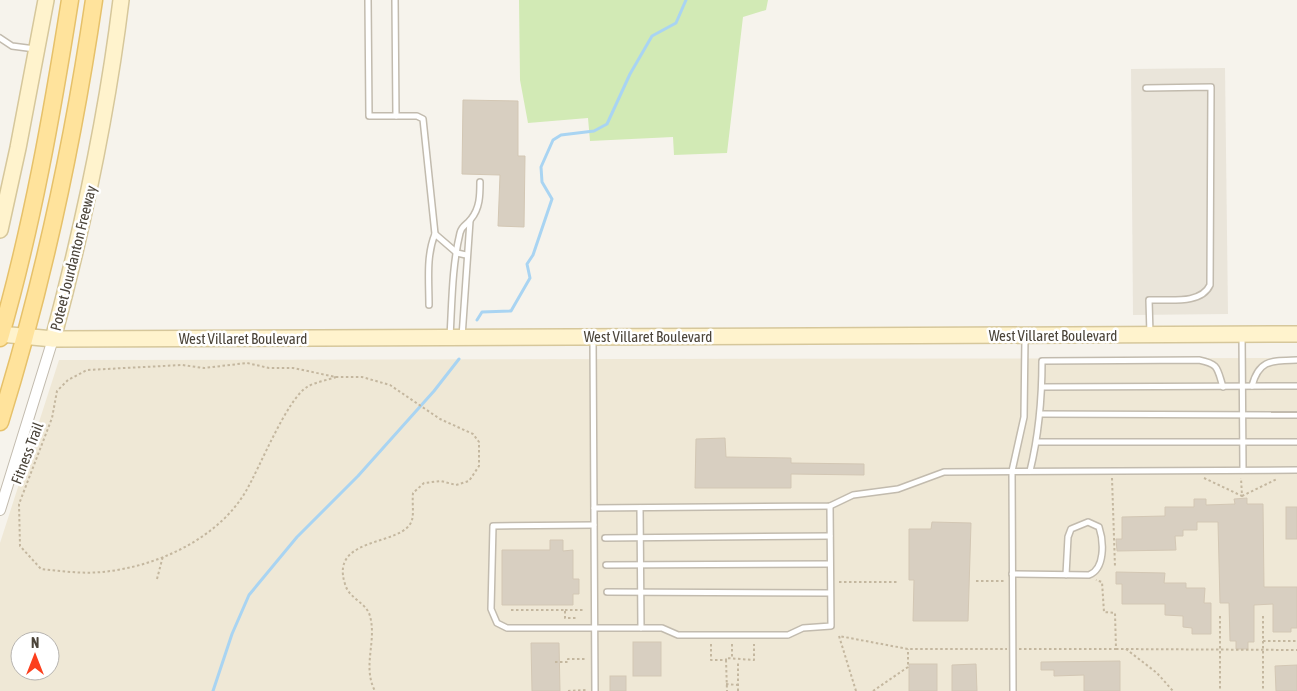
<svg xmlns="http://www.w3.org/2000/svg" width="1297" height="691" viewBox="0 0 1297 691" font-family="'Asap Condensed',sans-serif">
<rect width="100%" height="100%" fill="#f6f3ec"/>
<path fill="#eae5da" d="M1225 68 1228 314 1133 315 1131 69Z"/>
<path fill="#efe8d6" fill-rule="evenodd" d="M1297 358V691H0V543L59 360ZM20 641H50V671H20Z"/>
<path fill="#d2eab5" d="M519 0H768L766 10 743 17 727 153 674 155 673 137 590 141 588 118 528 123 520 80Z"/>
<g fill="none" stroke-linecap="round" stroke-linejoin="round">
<g stroke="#a9d4f2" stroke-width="3">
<path d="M477 320 482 312 511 311 530 278 527 264 533 255 552 199 542 182 541 167 553 140 561 135 594 131 607 124 630 74 652 36 676 23 686 0"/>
<path d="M213 691 232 634 249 595 297 537 358 476 434 391 459 359"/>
</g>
</g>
<g fill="#d8cfc1" stroke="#d3c7b4">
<path d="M463 100 518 101V156H525L524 227 498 226 500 175 462 174Z"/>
<path d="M725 438 726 457 791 458V463L864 464V475L791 474V488H695L696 439Z"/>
<path d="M1247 498V504H1263L1264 587H1297V628H1291V632H1273V604L1254 605V642H1248V649H1236V641H1230L1229 603H1220L1218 522H1197V530H1183V536H1175L1176 550 1117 551 1116 539H1122V517L1165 516V507H1194V499H1206V505L1235 504 1234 499Z"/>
<rect x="1286" y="507" width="11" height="32"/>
<path d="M932 522 971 523 968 621H913L914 580H909V529H931Z"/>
<path d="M550 540H563V551L573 550V579H579V594H573V605H502V550H550Z"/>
<path d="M1116 572 1165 573 1164 583H1186V588H1205L1204 603H1211V634H1192V628L1183 627V616L1165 615V604H1122V584H1116Z"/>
<rect x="633" y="642" width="28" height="34"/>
<path d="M531 643H559L560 691H532Z"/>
<path d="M1120 661V691H1084V675L1054 676V670H1041V662Z"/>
<rect x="909" y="664" width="28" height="27"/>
<path d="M976 664 977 691H952V665Z"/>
<path d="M1297 665V691H1276L1275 666Z"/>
<rect x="610" y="676" width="16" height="15"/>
</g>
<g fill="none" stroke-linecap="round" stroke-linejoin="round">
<defs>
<g id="lane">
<path d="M368 0 369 116H396"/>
<path d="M395 0 396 116H417L423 119 435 234 457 253 466 255"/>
<path d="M0 38 12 46 35 49"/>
<path d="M1146 88 1211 87 1210 285C1201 305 1168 299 1149 300L1150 334"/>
<path d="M429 305C429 281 426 256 435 234"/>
<path d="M1242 335 1243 470"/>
<path d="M450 337C452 302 452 266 460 233 462 225 467 225 471 219 480 208 480 195 480 182"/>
<path d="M462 337 470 221"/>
<path d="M593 339 595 691"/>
<path d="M1252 386C1259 359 1272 361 1297 360"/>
<path d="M1042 387 1297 386"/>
<path d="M1041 414 1297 415"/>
<path d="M1037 442H1297"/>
<path d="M1030 471C1039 434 1042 399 1042 361L1199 360C1219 364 1217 368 1223 387"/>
<path d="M594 508 830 506 853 495 898 489 944 472 1297 470"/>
<path d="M640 508 641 628"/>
<path d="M594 525 493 526 491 609 497 623 507 628H662L678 635H788L803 628 831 626 830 506"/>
<path d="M605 538 830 536"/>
<path d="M606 565 830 564"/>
<path d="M1012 574 1089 575C1105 569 1104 542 1099 527L1088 522 1071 529 1068 537 1066 575"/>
<path d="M607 592 830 593"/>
<path d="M1013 691 1012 471 1024 417 1025 338"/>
</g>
<path id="street" d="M0 510 53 339"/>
<g id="secondary">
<path d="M0 230 18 148 46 0"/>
<path d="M0 334 53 339 1297 334"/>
<path d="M53 339C83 227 107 115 121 0"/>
</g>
<g id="primary">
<path d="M0 338C32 227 52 114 70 0"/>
<path d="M0 422C43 284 73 143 94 0"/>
</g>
</defs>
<use href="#lane" stroke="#c2bbae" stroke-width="8"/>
<use href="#street" stroke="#c2bbae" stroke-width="12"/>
<use href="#secondary" stroke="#d6c79b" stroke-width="18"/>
<use href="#primary" stroke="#e6c16a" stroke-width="19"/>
<g stroke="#c4b79f" stroke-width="2" stroke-dasharray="2.5 2.5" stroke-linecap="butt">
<path d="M336 377C328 380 315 382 307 387 287 399 260 467 246 491 218 539 156 567 102 572 82 574 61 571 41 569L20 546 19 504 52 418 57 391 68 380 87 370 182 365 204 368 247 363 269 368H293L336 377H362L390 385 440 419 473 434 479 442V466L469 481 456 485 441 481 424 483 413 493C412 502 414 513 412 520 404 547 329 535 345 584 349 599 366 602 370 616 377 642 362 666 375 691"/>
<path d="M1112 478 1115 567"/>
<path d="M1204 478 1242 496 1241 478"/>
<path d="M1242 496 1277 479"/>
<path d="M157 579 163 556"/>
<path d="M976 581H1005"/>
<path d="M839 582H898"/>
<path d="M511 610H565V618H577"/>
<path d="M565 610H585"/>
<path d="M1220 616V691"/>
<path d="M1263 616V691"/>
<path d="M1263 641H1297"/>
<path d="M711 644V660H726V658L754 660V644"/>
<path d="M732 644V657"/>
<path d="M1019 649H1116L1115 613 1104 612 1102 582 1096 580"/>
<path d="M1116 649 1297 650"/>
<path d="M1126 649 1157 673 1173 691"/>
<path d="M726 660 727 691"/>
<path d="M555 662H568V659H587"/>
<path d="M726 684 738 685"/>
<path d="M568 691 587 690"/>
<path d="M738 691V661"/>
<path d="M856 691 839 636 908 649H1007"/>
<path d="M873 691 908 667V649"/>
</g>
<use href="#lane" stroke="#fff" stroke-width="5"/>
<use href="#street" stroke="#fff" stroke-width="10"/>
<use href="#secondary" stroke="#fff3cd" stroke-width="15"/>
<use href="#primary" stroke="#ffe39c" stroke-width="16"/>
</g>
<g text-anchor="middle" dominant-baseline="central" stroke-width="5" stroke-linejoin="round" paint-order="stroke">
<g font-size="15" fill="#4b4439" stroke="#fff">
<text transform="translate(73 258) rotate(-76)">Poteet Jourdanton Freeway</text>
<text x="1053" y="335">West Villaret Boulevard</text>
<text x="648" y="336">West Villaret Boulevard</text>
<text x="243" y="338">West Villaret Boulevard</text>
<text transform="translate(27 453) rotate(-69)">Fitness Trail</text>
</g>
</g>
<g transform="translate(35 656)"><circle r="24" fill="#ffffff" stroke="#b7b4b0"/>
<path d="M0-4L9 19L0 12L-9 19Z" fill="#fc3f1d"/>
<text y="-8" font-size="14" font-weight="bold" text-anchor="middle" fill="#4b4439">N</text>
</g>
</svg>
